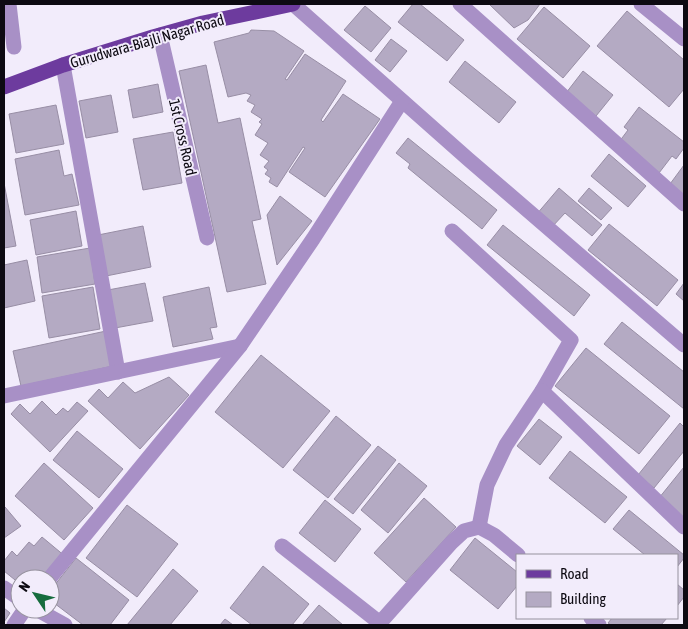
<svg xmlns="http://www.w3.org/2000/svg" width="688" height="629" viewBox="0 0 688 629" font-family="'Asap Condensed',sans-serif">
<rect width="100%" height="100%" fill="#f2ecfb"/>
<g fill="#b4aac3" stroke="#988ea5">
<path d="M413 4H420L464 40 447 61 398 22Z"/>
<path d="M489 4H540L528 20 514 28Z"/>
<path d="M365 6 391 28 371 52 344 30Z"/>
<path d="M544 7 590 46 563 78 517 39Z"/>
<path d="M627 11 684 60V89L669 107 597 46Z"/>
<path d="M251 30 274 31 304 51 285 79 287 80 305 54 346 81 321 120 323 122 343 94 380 119 325 197 289 172 305 148 303 147 277 187 269 182 271 178 265 174 268 170 264 167 269 161 260 155 268 143 255 135 262 124 259 122 262 119 251 112 255 105 247 101 251 95 246 93 228 97 214 42 249 33Z"/>
<path d="M391 39 407 51 390 72 375 60Z"/>
<path d="M465 61 516 102 499 123 449 82Z"/>
<path d="M206 65 218 123 240 118 261 219 252 221 266 284 227 292 179 71Z"/>
<path d="M583 71 613 95 596 116 566 93Z"/>
<path d="M158 84 163 112 133 118 128 90Z"/>
<path d="M111 95 118 132 86 138 79 101Z"/>
<path d="M56 105 64 144 16 153 9 114Z"/>
<path d="M639 107 684 142V148L676 159 672 156 659 173 619 142 628 130 624 127Z"/>
<path d="M173 132 182 183 143 190 133 139Z"/>
<path d="M408 138 497 210 482 229 408 168 410 164 396 153Z"/>
<path d="M59 150 64 176 72 174 79 205 25 215 15 159Z"/>
<path d="M609 154 646 186 628 207 591 176Z"/>
<path d="M684 165V195L670 184Z"/>
<path d="M4 183 16 246 4 248Z"/>
<path d="M559 188 602 225 592 236 565 213 551 228 536 215Z"/>
<path d="M589 188 612 208 601 220 578 201Z"/>
<path d="M280 196 312 221 277 265 267 215Z"/>
<path d="M76 211 82 246 36 255 30 220Z"/>
<path d="M609 224 678 280 657 306 588 250Z"/>
<path d="M503 225 590 295 574 316 487 245Z"/>
<path d="M143 226 151 267 106 276 98 235Z"/>
<path d="M90 248 95 284 42 293 37 257Z"/>
<path d="M27 260 35 301 4 308V265Z"/>
<path d="M145 283 153 321 115 328 108 290Z"/>
<path d="M684 283V301L676 294Z"/>
<path d="M93 287 100 329 49 338 42 296Z"/>
<path d="M209 287 217 327 210 328 213 339 173 347 163 297Z"/>
<path d="M622 322 684 372V409L604 344Z"/>
<path d="M106 331 113 366 21 386 13 351Z"/>
<path d="M586 348 670 416 639 454 555 386Z"/>
<path d="M261 355 330 411 283 468 215 412Z"/>
<path d="M169 377 189 395 140 449 88 401 99 389 108 398 123 382 135 393Z"/>
<path d="M42 401 56 415 63 408 68 412 77 402 88 411 50 452 11 414 20 404 30 414Z"/>
<path d="M336 416 371 445 328 498 293 470Z"/>
<path d="M539 419 562 437 540 465 517 446Z"/>
<path d="M680 423 684 427V451L654 488 638 475Z"/>
<path d="M77 431 123 469 99 498 53 460Z"/>
<path d="M378 446 396 460 353 514 334 499Z"/>
<path d="M570 451 627 497 605 523 549 478Z"/>
<path d="M44 463 93 508 64 540 15 496Z"/>
<path d="M399 463 427 486 388 533 361 510Z"/>
<path d="M684 467V518L659 498Z"/>
<path d="M424 498 456 527 406 582 374 553Z"/>
<path d="M325 500 361 529 335 562 299 533Z"/>
<path d="M127 505 178 544 137 597 86 558Z"/>
<path d="M5 507 21 526 4 538V508Z"/>
<path d="M629 510 684 555V558L677 567V555H645L613 529Z"/>
<path d="M42 537 66 557 48 579H20V584L4 571V561L12 551 17 556 29 542 34 546Z"/>
<path d="M475 538 517 572V586L498 609 450 570Z"/>
<path d="M76 558 129 600 110 625H83L50 600V591Z"/>
<path d="M263 566 309 604 292 625H252L230 608Z"/>
<path d="M173 569 198 591 170 625H127Z"/>
<path d="M677 584 684 590V597L677 606Z"/>
<path d="M319 605 343 625H302Z"/>
<path d="M4 608 10 613 4 622Z"/>
<path d="M612 618H667L661 625H611L608 623Z"/>
<path d="M225 619 233 625H220Z"/>
</g>
<g fill="none" stroke-linecap="round" stroke-linejoin="round">
<g stroke="#a890c6" stroke-width="15">
<path d="M9 4 14 47"/>
<path d="M293 4 468 159 684 345"/>
<path d="M460 4 684 204"/>
<path d="M641 4 684 39"/>
<path d="M160 35 207 238"/>
<path d="M63 65 118 372"/>
<path d="M452 231 571 340 542 391 506 445 487 485 479 527"/>
<path d="M542 391 684 527"/>
<path d="M4 396 240 346"/>
<path d="M282 546 380 623"/>
<path d="M49 579 240 346 313 239 402 101"/>
<path d="M4 588 20 599"/>
<path d="M36 609 65 625"/>
<path d="M591 618 599 625"/>
<path d="M14 625 25 609"/>
<path d="M378 625 451 543 464 531 479 527 494 535 518 555"/>
</g>
<path stroke="#6d3b9e" stroke-width="15" d="M4 87 63 65 153 37 203 23 293 4"/>
</g>
<g text-anchor="middle" dominant-baseline="central" stroke-width="4" stroke-linejoin="round" paint-order="stroke">
<g font-size="15" fill="#0d0a12" stroke="#f2ecfb">
<text transform="translate(147 41) rotate(-16)">Gurudwara-Biajli Nagar Road</text>
<text transform="translate(183 137) rotate(77)">1st Cross Road</text>
</g>
</g>
<rect width="688" height="629" fill="none" stroke="#0d0a12" stroke-width="10"/>
<rect x="516" y="554" width="162" height="65" fill="#f2ecfb" stroke="#96929e"/>
<rect x="526" y="570" width="25" height="8" fill="#6d3b9e" stroke="#96929e"/>
<text x="560" y="579" font-size="15" fill="#0d0a12">Road</text>
<rect x="526" y="592" width="25" height="15" fill="#b4aac3" stroke="#96929e"/>
<text x="560" y="604" font-size="15" fill="#0d0a12">Building</text>
<g transform="translate(35 594) rotate(305)"><circle r="24" fill="#f2ecfb" stroke="#96929e"/>
<path d="M0-4L9 19L0 12L-9 19Z" fill="#166c3e"/>
<text y="-8" font-size="14" font-weight="bold" text-anchor="middle" fill="#0d0a12">N</text>
</g>
</svg>
